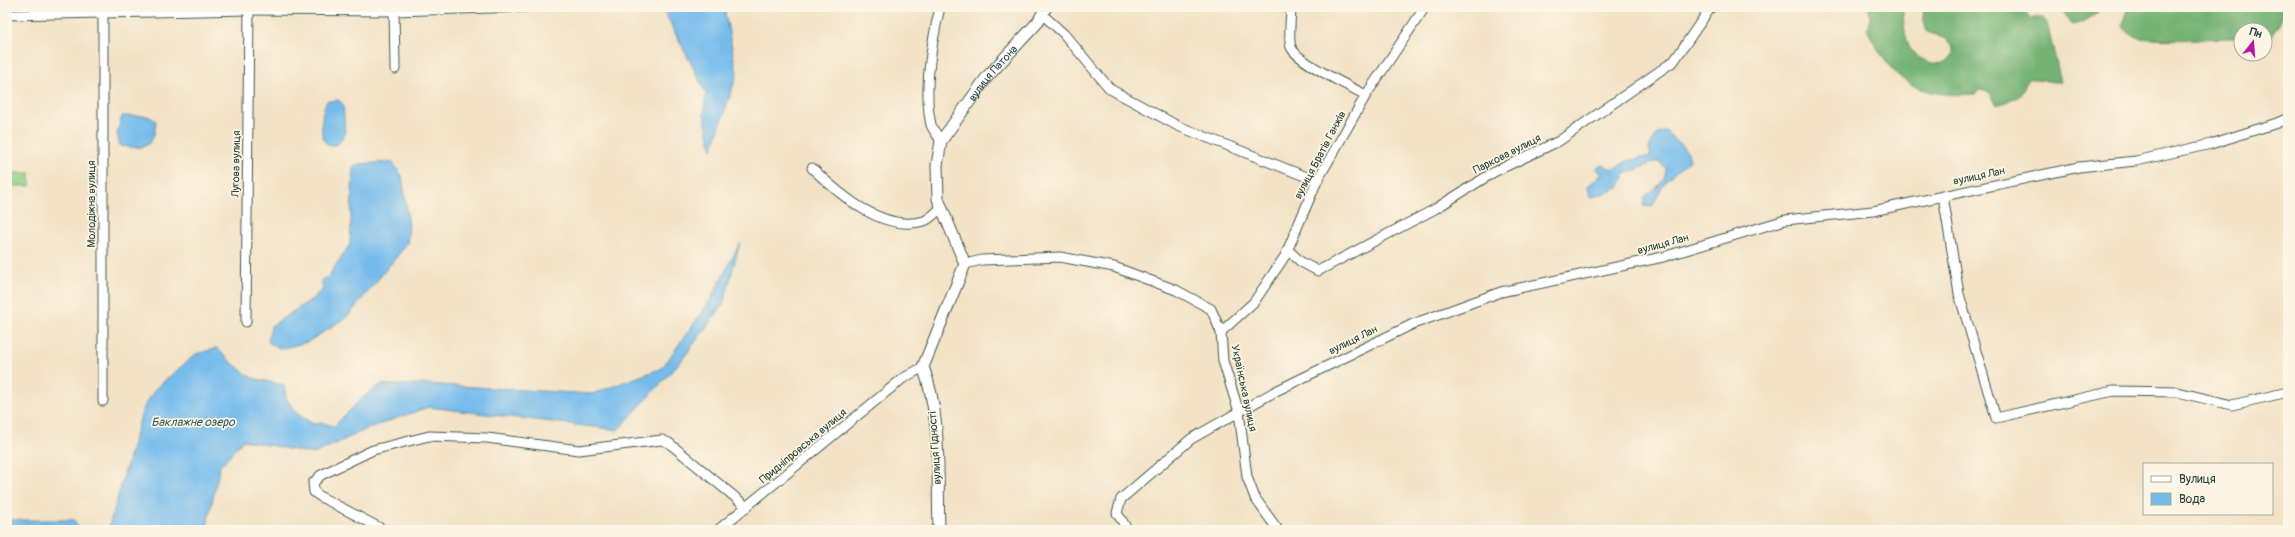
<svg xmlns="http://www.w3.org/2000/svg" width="2295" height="537" viewBox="0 0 2295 537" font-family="Pangolin,sans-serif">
<rect width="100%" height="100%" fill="#fcf5e5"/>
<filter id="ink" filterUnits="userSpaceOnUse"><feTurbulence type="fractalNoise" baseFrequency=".025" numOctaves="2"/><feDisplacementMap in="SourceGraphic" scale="8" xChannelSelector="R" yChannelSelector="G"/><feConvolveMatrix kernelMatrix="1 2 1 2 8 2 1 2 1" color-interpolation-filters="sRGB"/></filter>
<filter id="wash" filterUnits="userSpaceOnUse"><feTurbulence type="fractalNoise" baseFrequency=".012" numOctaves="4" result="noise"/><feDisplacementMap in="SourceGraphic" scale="16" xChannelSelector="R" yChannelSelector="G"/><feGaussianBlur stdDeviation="0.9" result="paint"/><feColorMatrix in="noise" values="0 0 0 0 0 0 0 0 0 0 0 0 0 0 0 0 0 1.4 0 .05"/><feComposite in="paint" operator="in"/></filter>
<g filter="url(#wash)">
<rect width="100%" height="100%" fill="#f3e2c6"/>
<rect fill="#91d087" stroke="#58865e" x="7" y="173" width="23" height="13"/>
<g fill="#74b274" stroke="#4a7854">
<path d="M1867 7H1902C1904 21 1904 38 1911 50 1917 59 1937 68 1948 61 1953 58 1953 52 1953 47L1946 39 1927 32 1923 17 1924 7H2028L2027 13 2031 18H2043L2047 23 2061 82C2049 83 2039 78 2027 79 2023 98 2014 100 1997 105L1989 92 1979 90 1976 94C1916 98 1893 83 1867 29L1870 18 1869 9Z"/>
<path d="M2060 7H2100C2095 17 2083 23 2072 25Z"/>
<path d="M2129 7H2286L2278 26 2265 44V30H2241V38C2216 37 2149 44 2131 35 2128 34 2124 29 2122 27Z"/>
</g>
<g fill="#75bbec" stroke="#4a7c90">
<path d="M662 7H724L737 74 712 150 704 114 706 93Z"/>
<path d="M339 100 343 104 345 134 337 145C333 145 328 145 325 142 319 135 322 107 327 101Z"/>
<path d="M122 116H148L156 121C154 149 145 149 120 146L117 133Z"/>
<path d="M1666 131 1688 152 1690 160 1666 180 1652 207 1643 206 1645 196C1655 190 1666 181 1666 168L1658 161 1625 174 1619 188 1590 198 1588 186 1602 174 1596 169 1602 165 1613 169 1627 161 1651 156 1649 148 1657 134Z"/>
<path d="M392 162 402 176 409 226 407 244 348 316 308 342 281 349 268 342 271 326 312 299 323 289 321 280 327 278 350 244 353 168 358 164Z"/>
<path d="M740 243 723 305 681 361 618 430 428 407 367 429 314 454 243 440 220 466 206 530H108L143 409 155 389 196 354 217 348 232 363 252 378 284 385 286 398 295 412 313 424 323 423 334 426 362 398 380 385 425 384 592 394 662 368 710 301Z"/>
<path d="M11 520H74L80 530H7V524Z"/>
</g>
</g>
<g filter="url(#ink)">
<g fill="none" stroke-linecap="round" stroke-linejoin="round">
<defs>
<g id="minor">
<path d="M394 7 395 69"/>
<path d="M940 7C932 41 923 91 931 125 933 130 938 136 941 141"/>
<path d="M1291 7C1291 17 1288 39 1291 47 1296 61 1352 88 1366 95"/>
<path d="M7 15 249 10 394 11 527 7"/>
<path d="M1043 15 1064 34 1110 89 1178 126 1317 181"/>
<path d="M812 168C839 194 883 233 924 221 930 219 936 212 941 208"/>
<path d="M1943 196 1959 294 1996 418 2113 391 2178 392 2232 405 2288 392"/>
<path d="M1288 250 1301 262 1318 271 1435 209 1494 172 1559 141 1674 61 1711 7"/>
<path d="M965 264 982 260 1060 257 1114 267 1176 290 1211 309 1221 332 1223 361 1239 412 1247 477 1255 498 1278 530"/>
<path d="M246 322 249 7"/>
<path d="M1221 332 1254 302 1285 256 1317 181 1366 95 1425 7"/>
<path d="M103 401V7"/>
<path d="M384 530 321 497 314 492 313 483 321 475 373 450 429 436 487 438 579 450 662 440 669 443 747 507"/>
<path d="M718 530 902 379 923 367"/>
<path d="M1128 530 1117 513 1121 499 1191 439 1276 391 1413 324 1501 292 1663 257 1785 220 1873 211 2079 167 2136 161 2211 144 2277 123 2288 118"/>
</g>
<g id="tertiary">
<path id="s1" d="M939 530C937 479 942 415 923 367L965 264 938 199 937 165 941 141 987 77 1038 22 1046 7"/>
</g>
</defs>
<use href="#minor" stroke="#3f564a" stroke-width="11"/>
<use href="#tertiary" stroke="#3f564a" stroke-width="13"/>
<use href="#minor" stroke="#fff" stroke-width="9"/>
<use href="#tertiary" stroke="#fff" stroke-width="11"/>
</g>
</g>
<g text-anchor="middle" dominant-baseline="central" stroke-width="3.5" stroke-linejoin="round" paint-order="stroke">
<g font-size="11" fill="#1f3d34" stroke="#fcf5e5">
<text stroke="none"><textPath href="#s1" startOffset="490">вулиця Патона</textPath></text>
<text transform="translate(1507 154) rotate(-27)">Паркова вулиця</text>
<text transform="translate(1320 155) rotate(-62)">вулиця Братів Ганжів</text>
<text transform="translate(236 164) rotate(-89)">Лугова вулиця</text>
<text transform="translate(1979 176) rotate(-12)">вулиця Лан</text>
<text transform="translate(91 204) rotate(-90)">Молодіжна вулиця</text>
<text transform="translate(1663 244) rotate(-15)">вулиця Лан</text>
<text transform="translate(1353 340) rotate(-26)">вулиця Лан</text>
<text transform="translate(1244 388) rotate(78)">Українська вулиця</text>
<text transform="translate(803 446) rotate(-40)">Придніпровська вулиця</text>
<text transform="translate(935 448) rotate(-94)">вулиця Гідності</text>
</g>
<g font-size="12" font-style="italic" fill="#345c62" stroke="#fcf5e5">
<text x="193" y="422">Баклажне озеро</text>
</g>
</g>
<rect width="2295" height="537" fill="none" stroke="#fcf5e5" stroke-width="24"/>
<rect x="2143" y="463" width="130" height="52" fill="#fcf5e5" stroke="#a4ab9e"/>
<rect x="2151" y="476" width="20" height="6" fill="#ffffff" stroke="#a4ab9e"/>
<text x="2179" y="483" font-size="12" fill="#1f3d34">Вулиця</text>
<rect x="2151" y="493" width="20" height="12" fill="#75bbec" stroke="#a4ab9e"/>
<text x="2179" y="503" font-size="12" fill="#1f3d34">Вода</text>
<g transform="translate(2253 42) rotate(17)"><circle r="19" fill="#fcf5e5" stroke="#a4ab9e"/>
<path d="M0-3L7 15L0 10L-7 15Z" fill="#b5179e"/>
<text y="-6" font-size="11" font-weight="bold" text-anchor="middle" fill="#1f3d34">Пн</text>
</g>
</svg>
